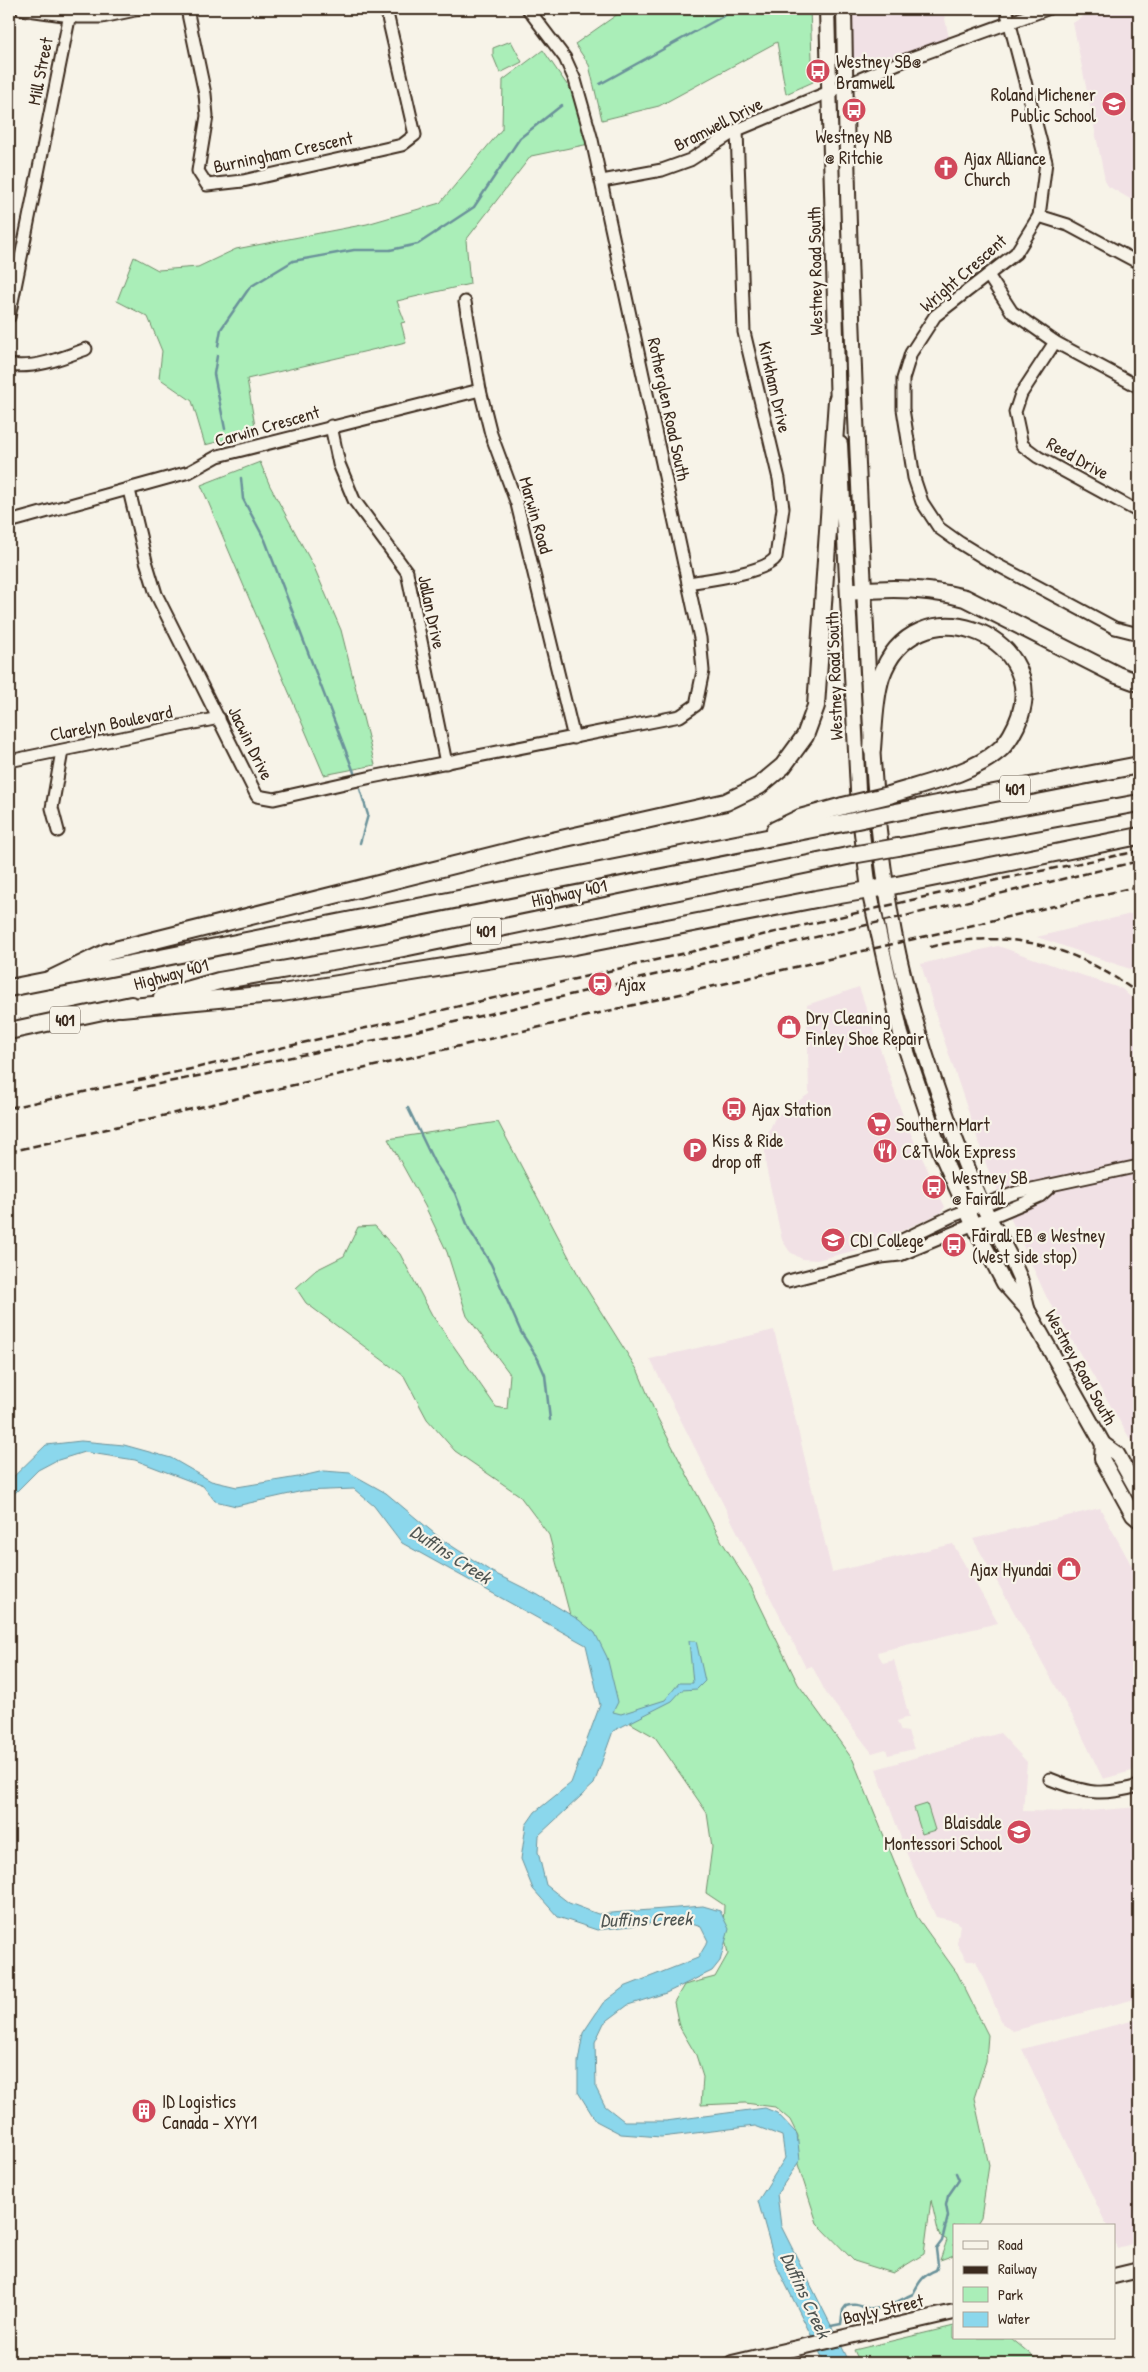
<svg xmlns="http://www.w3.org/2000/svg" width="1148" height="2372" viewBox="0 0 1148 2372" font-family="'Patrick Hand',sans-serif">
<rect width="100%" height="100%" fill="#f7f3e8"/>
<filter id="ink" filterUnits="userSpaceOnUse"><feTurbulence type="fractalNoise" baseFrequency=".02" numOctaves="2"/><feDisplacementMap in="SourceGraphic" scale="10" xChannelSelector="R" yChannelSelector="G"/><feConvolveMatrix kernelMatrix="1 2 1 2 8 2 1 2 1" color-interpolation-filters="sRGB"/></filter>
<g filter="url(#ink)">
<g fill="#f1e1e5">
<path d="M848 9H943L949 38 868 67 862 65 854 59 850 52Z"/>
<path d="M1106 9H1139V204L1106 185 1073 23 1085 15Z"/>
<path d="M1139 912V975L1133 970 1037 937Z"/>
<path d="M998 946 1122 989 1139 1005V1454L1046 1296 987 1167 939 1025 921 964Z"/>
<path d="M859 987 904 1119 945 1207 940 1213 865 1248 817 1260 802 1259 790 1252 782 1240 766 1167 764 1141 776 1116 809 1094 807 1005Z"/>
<path d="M774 1330 832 1572 953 1544 998 1623 877 1652 883 1663 894 1660 909 1717 897 1721 901 1731 908 1732 914 1749 888 1755 886 1749 872 1753 826 1693 812 1666 806 1668 650 1359Z"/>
<path d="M1100 1508 1139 1579V1769L1103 1779 1073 1717 973 1539Z"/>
<path d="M1000 1733 1027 1762 1023 1811 1076 1812 1139 1807V1998L1013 2031 1003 2025 976 1961H967L957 1944 960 1925 955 1921 936 1917 906 1852 876 1769Z"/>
<path d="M1139 2019V2242L1117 2248 1114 2241V2226H1107L1022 2049Z"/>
</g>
<g fill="#aaeeb8" stroke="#728c6b">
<path d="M625 9H810L813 82 786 94 777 42 659 106 602 120 589 65 575 44Z"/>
<path d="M511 41 522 62 500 73 493 56V48Z"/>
<path d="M543 50 572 92 589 144 531 156 466 240 470 284 397 301 405 322 401 323 406 342 247 379 256 432 205 445 192 401 159 378 162 351 148 317 117 301 134 257 158 270 198 267 236 249 367 224 440 203 502 129 503 80Z"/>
<path d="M260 462 270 486 314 567 341 630 375 765 324 775 201 485Z"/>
<path d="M498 1122 581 1280 638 1371 657 1417 722 1542 751 1587 798 1684 853 1760 917 1917 957 1973 988 2035 986 2061 974 2098 989 2165 981 2218 976 2226H954V2255L940 2260 947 2240 939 2235 931 2200 924 2254 893 2273 854 2261 817 2223 796 2158 798 2136 790 2120 775 2107 745 2103 701 2105 703 2077 696 2055 679 2026 674 2002 684 1985 715 1977 728 1954 723 1929 724 1905 706 1893 712 1847 707 1813 655 1737 611 1712 595 1633 570 1615 549 1535 519 1495 455 1451 427 1419 404 1376 306 1303 296 1288 316 1270 344 1256 358 1227 375 1226 400 1254 432 1315 496 1407 507 1409 510 1374 467 1316 447 1252 425 1206 388 1139Z"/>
<path d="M927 1804 935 1830 922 1834 914 1808Z"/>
<path d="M954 2326V2338H1011L1041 2363H860L854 2350Z"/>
</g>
<path fill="#8bd7ec" stroke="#6b929a" d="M81 1441 124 1445 171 1458 211 1481 237 1487 298 1477 324 1471 350 1473 386 1493 441 1539 492 1572 538 1595 579 1620 595 1633 607 1657 618 1702 613 1712 621 1714 665 1700 679 1683H693L689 1641H696L705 1681 697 1689 682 1690 672 1701 613 1731 594 1784 539 1835 538 1852 546 1885 569 1903 598 1914 703 1906 720 1911 729 1929 720 1961 712 1971 666 1993 628 2005 604 2023 595 2042 596 2088 605 2106 624 2121H666L765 2108 777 2113 797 2134 800 2160 777 2194 781 2226 850 2363H825L776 2265 758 2201 785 2158 782 2136 755 2126 661 2137 621 2134 596 2121 578 2092V2062L583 2033 603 2003 624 1987 698 1958 708 1941 701 1927 680 1920 597 1930 558 1917 533 1889 521 1859 526 1825 535 1812 571 1783 600 1705 586 1645 402 1543 374 1506 354 1489 303 1491 236 1506 215 1501 203 1486 135 1460 84 1452 55 1461 38 1470 9 1499V1481L46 1445Z"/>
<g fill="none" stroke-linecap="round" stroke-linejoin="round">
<g stroke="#6b929a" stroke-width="2.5">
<path d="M600 84 736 9"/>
<path d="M218 346 221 329 250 287 293 261 354 250H390L418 244 474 207 520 138 562 105"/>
<path d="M217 356 214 374 225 429"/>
<path d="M241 478 243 499 265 540 355 775"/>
<path d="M360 843 368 815 360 789"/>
<path d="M408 1108 434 1162 455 1193 469 1229 491 1264 521 1332 538 1359 545 1375 550 1420"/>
<path d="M831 2326 841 2324 843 2310 846 2306C860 2302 862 2309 873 2309 888 2309 899 2300 913 2294 919 2282 923 2275 936 2270L938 2265 936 2249 942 2241 948 2216 946 2205 948 2196 959 2180 956 2173"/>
</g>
<defs>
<g id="minor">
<path d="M21 9 78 17H102L140 9"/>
<path d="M187 9 205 94 207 116 198 171 207 185 243 181 402 145 415 135 386 9"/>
<path d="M1006 9 1046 162 1039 216 1016 253 935 316 911 353 903 379V409L914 478 922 502 939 528 960 543 986 559 1115 628 1139 634"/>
<path d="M602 181 662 170 690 160 737 130 906 60 1047 9"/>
<path d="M1039 216 1068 225 1139 263"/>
<path d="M988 275 1012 312 1055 342 1139 387"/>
<path d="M465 302 480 390 491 434 517 504 574 738"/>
<path d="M9 317 71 9"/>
<path d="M1055 342 1021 394 1015 412 1022 445 1038 457 1139 512"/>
<path d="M9 365C35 369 62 358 86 349"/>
<path d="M331 426 339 464 354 500 407 572 446 763"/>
<path d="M129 490 146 561 156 594 257 796 274 799 372 777 680 716 696 705 703 671 700 638 592 140 575 80 565 58 528 9"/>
<path d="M9 522 189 472 218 456 480 390"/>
<path d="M688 583C707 580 766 573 776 557L783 508 779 479 744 332 737 130"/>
<path d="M9 761 219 718"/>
<path d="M58 831 52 808 62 751"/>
<path d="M881 1257 894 1244 952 1216 1018 1192 1139 1166"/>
<path d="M788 1281 881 1257 900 1255 1024 1203 1040 1196 1052 1185"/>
<path d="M1050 1779C1087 1794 1101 1796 1139 1786"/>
</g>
<g id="major">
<path d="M827 9 838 410"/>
<path d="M844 9C847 202 854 395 864 588 870 703 872 819 894 933 911 1020 940 1104 974 1186 986 1217 1006 1245 1019 1276 1023 1285 1024 1297 1027 1308"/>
<path d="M840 444 859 809 869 890 901 1034 940 1151 973 1224 1004 1283 1027 1309 1103 1444 1117 1454 1139 1493"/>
<path d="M1103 1444 1102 1459 1133 1515 1139 1520"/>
<path d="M1114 2276 1139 2270"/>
<path d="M732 2363 954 2312"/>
</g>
<g id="highway">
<path d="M849 592C888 587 927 588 965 598L1117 675 1139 683"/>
<path d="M872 749C874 726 874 700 881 677 914 582 1047 634 1020 716 1016 728 1008 743 998 751 971 774 923 784 889 795"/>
<path d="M891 813 1139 765"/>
<path d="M775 830 800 818 843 806"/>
<path d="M898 847 1139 803"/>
<path d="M49 980 107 952 530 846 726 802 759 786 783 766 805 736 816 706 837 400"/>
<path d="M9 988 848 822"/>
<path d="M162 997 219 981 389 951 852 855"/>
<path d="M121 1008 282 993 575 946 816 899 887 887 1139 836"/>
<path d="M9 1031 131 1005"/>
</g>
</defs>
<use href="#minor" stroke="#3b2a1e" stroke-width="15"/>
<use href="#major" stroke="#3b2a1e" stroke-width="18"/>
<use href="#highway" stroke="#3b2a1e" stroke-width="20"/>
<use href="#minor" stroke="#f7f3e8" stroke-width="11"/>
<use href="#major" stroke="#f7f3e8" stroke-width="14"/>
<use href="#highway" stroke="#f7f3e8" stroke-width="16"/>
<g stroke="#3b2a1e" stroke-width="2.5" stroke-dasharray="8 4" stroke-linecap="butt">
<path d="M930 947C1010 927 1075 946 1139 994"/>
<path d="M134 1089 395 1036 1139 861"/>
<path d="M9 1108 191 1069 997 880 1139 851"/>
<path d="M9 1152 1139 886"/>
</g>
<defs>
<g id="highway-bridge">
<path d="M843 806 889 795"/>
<path d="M848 822 891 813"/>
<path d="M852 855 898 847"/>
</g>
</defs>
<use href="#highway-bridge" stroke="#3b2a1e" stroke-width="20" stroke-linecap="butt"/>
<use href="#highway-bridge" stroke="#f7f3e8" stroke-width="16"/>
</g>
</g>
<defs>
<symbol id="bus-disc" viewBox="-11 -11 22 22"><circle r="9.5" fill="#d1495b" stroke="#f7f3e8"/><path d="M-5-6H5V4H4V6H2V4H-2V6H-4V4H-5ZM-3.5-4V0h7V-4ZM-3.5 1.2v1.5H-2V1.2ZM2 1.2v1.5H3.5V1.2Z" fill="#fff"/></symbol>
<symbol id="school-disc" viewBox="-11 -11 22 22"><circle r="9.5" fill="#d1495b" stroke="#f7f3e8"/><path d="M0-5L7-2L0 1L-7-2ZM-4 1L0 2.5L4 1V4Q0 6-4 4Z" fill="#fff"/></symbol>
<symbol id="church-disc" viewBox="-11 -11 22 22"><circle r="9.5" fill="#d1495b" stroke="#f7f3e8"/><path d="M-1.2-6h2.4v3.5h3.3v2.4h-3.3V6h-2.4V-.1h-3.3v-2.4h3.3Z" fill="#fff"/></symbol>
<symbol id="station-disc" viewBox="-11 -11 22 22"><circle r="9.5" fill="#d1495b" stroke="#f7f3e8"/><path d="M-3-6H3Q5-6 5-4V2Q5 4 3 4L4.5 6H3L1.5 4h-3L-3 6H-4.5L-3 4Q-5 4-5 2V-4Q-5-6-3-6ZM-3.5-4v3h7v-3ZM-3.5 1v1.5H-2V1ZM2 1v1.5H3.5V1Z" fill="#fff"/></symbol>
<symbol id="shop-disc" viewBox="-11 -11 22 22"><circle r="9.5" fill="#d1495b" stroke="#f7f3e8"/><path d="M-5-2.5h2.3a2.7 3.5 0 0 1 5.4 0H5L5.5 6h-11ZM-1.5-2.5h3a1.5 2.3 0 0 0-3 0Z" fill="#fff"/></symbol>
<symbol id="supermarket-disc" viewBox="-11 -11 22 22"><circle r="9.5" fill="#d1495b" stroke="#f7f3e8"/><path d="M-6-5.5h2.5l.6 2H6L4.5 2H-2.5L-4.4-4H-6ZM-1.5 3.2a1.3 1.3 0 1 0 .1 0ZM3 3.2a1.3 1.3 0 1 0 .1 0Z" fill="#fff"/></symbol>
<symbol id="parking-disc" viewBox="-11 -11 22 22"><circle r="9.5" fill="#d1495b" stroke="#f7f3e8"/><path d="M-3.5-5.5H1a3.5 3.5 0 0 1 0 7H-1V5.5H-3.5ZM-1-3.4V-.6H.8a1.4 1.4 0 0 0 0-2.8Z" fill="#fff"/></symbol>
<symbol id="restaurant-disc" viewBox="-11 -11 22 22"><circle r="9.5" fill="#d1495b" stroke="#f7f3e8"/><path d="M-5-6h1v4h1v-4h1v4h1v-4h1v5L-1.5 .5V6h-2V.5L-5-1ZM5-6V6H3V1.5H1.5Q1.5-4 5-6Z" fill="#fff"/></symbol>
<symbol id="university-disc" viewBox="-11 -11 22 22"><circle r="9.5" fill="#d1495b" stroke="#f7f3e8"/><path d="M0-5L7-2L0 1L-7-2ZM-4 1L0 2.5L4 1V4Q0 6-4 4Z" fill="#fff"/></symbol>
<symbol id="building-disc" viewBox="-11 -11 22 22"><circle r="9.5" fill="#d1495b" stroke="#f7f3e8"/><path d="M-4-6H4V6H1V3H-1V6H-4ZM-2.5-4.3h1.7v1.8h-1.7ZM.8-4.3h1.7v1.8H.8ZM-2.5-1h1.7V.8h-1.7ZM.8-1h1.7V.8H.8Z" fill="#fff"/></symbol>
</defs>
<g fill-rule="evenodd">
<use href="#bus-disc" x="804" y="57" width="28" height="28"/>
<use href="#school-disc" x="1100" y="90" width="28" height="28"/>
<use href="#bus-disc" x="840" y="96" width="28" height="28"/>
<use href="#church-disc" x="932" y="154" width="28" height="28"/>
<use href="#station-disc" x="586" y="970" width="28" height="28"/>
<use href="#shop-disc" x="775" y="1013" width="28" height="28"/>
<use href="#bus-disc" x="720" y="1095" width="28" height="28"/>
<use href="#supermarket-disc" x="865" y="1110" width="28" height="28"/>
<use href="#parking-disc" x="681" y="1136" width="28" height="28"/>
<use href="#restaurant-disc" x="871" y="1137" width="28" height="28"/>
<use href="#bus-disc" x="920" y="1173" width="28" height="28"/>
<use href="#university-disc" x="819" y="1226" width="28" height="28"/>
<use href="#bus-disc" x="940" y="1231" width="28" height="28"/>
<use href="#shop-disc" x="1055" y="1555" width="28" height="28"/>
<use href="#school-disc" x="1005" y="1818" width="28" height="28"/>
<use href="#building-disc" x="130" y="2097" width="28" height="28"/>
</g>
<g text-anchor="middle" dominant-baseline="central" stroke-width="4.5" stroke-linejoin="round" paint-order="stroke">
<g fill="#f7f3e8" stroke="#73665b" stroke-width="1">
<rect x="1000" y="775.5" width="30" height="27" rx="4"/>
<rect x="471" y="917.5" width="30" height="27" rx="4"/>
<rect x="50" y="1006.5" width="30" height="27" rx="4"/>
</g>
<g font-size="16" font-weight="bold" fill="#3b2a1e">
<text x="1015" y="789">401</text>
<text x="486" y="931">401</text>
<text x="65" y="1020">401</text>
</g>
<g font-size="18" fill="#3b2a1e" stroke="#f7f3e8" text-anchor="start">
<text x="836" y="61">Westney SB@<tspan x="836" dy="21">Bramwell</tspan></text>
<text x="1096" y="94" text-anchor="end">Roland Michener<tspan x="1096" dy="21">Public School</tspan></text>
<text x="854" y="136" text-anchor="middle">Westney NB<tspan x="854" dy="21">@ Ritchie</tspan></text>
<text x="964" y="158">Ajax Alliance<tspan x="964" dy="21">Church</tspan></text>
<text x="618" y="984">Ajax</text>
<text x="806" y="1017">Dry Cleaning<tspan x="806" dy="21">Finley Shoe Repair</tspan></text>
<text x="752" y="1109">Ajax Station</text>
<text x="896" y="1124">Southern Mart</text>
<text x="712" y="1140">Kiss &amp; Ride<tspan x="712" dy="21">drop off</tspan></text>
<text x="902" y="1151">C&amp;T Wok Express</text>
<text x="952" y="1177">Westney SB<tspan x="952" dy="21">@ Fairall</tspan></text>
<text x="972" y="1235">Fairall EB @ Westney<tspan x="972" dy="21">(West side stop)</tspan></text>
<text x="850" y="1240">CDI College</text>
<text x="1052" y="1569" text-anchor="end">Ajax Hyundai</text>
<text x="1002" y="1822" text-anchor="end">Blaisdale<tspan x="1002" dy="21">Montessori School</tspan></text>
<text x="162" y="2101">ID Logistics<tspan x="162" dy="21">Canada - XYY1</tspan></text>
</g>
<g font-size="18" fill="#3b2a1e" stroke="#f7f3e8">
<text transform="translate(40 71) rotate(-79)">Mill Street</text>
<text transform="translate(718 124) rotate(-27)">Bramwell Drive</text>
<text transform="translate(283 152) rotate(-12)">Burningham Crescent</text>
<text transform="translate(815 271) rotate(-91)">Westney Road South</text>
<text transform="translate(963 273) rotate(-41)">Wright Crescent</text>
<text transform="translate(775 387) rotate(77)">Kirkham Drive</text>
<text transform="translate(669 409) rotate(78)">Rotherglen Road South</text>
<text transform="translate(267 426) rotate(-16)">Carwin Crescent</text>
<text transform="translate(1078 458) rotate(29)">Reed Drive</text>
<text transform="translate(536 515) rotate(74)">Marwin Road</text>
<text transform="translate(432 612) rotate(78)">Jallan Drive</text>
<text transform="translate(834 676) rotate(-92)">Westney Road South</text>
<text transform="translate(111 723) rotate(-11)">Clarelyn Boulevard</text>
<text transform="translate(251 743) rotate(64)">Jacwin Drive</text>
<text transform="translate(569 893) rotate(-12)">Highway 401</text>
<text transform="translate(171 974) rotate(-15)">Highway 401</text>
<text transform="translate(1081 1367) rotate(61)">Westney Road South</text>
<text transform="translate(883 2309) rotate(-13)">Bayly Street</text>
</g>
<g font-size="19" font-style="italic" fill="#4f5552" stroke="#f7f3e8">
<text transform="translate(451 1554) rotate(33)">Duffins Creek</text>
<text transform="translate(646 1919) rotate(-1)">Duffins Creek</text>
<text transform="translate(806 2295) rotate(65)">Duffins Creek</text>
</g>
</g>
<rect width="1148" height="2372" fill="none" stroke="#f7f3e8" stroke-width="30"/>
<rect x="15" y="15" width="1118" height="2342" fill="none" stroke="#3b2a1e" stroke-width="2" filter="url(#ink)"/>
<rect x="953" y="2224" width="162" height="115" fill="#f7f3e8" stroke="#aca397"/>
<rect x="963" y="2241" width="25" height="8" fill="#f7f3e8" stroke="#aca397"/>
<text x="998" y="2250" font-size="15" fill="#3b2a1e">Road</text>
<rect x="963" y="2266" width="25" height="8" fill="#3b2a1e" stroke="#aca397"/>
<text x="998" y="2274" font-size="15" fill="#3b2a1e">Railway</text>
<rect x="963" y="2287" width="25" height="15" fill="#aaeeb8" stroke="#aca397"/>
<text x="998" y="2300" font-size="15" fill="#3b2a1e">Park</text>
<rect x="963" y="2312" width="25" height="15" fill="#8bd7ec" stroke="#aca397"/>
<text x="998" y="2324" font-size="15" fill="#3b2a1e">Water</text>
</svg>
